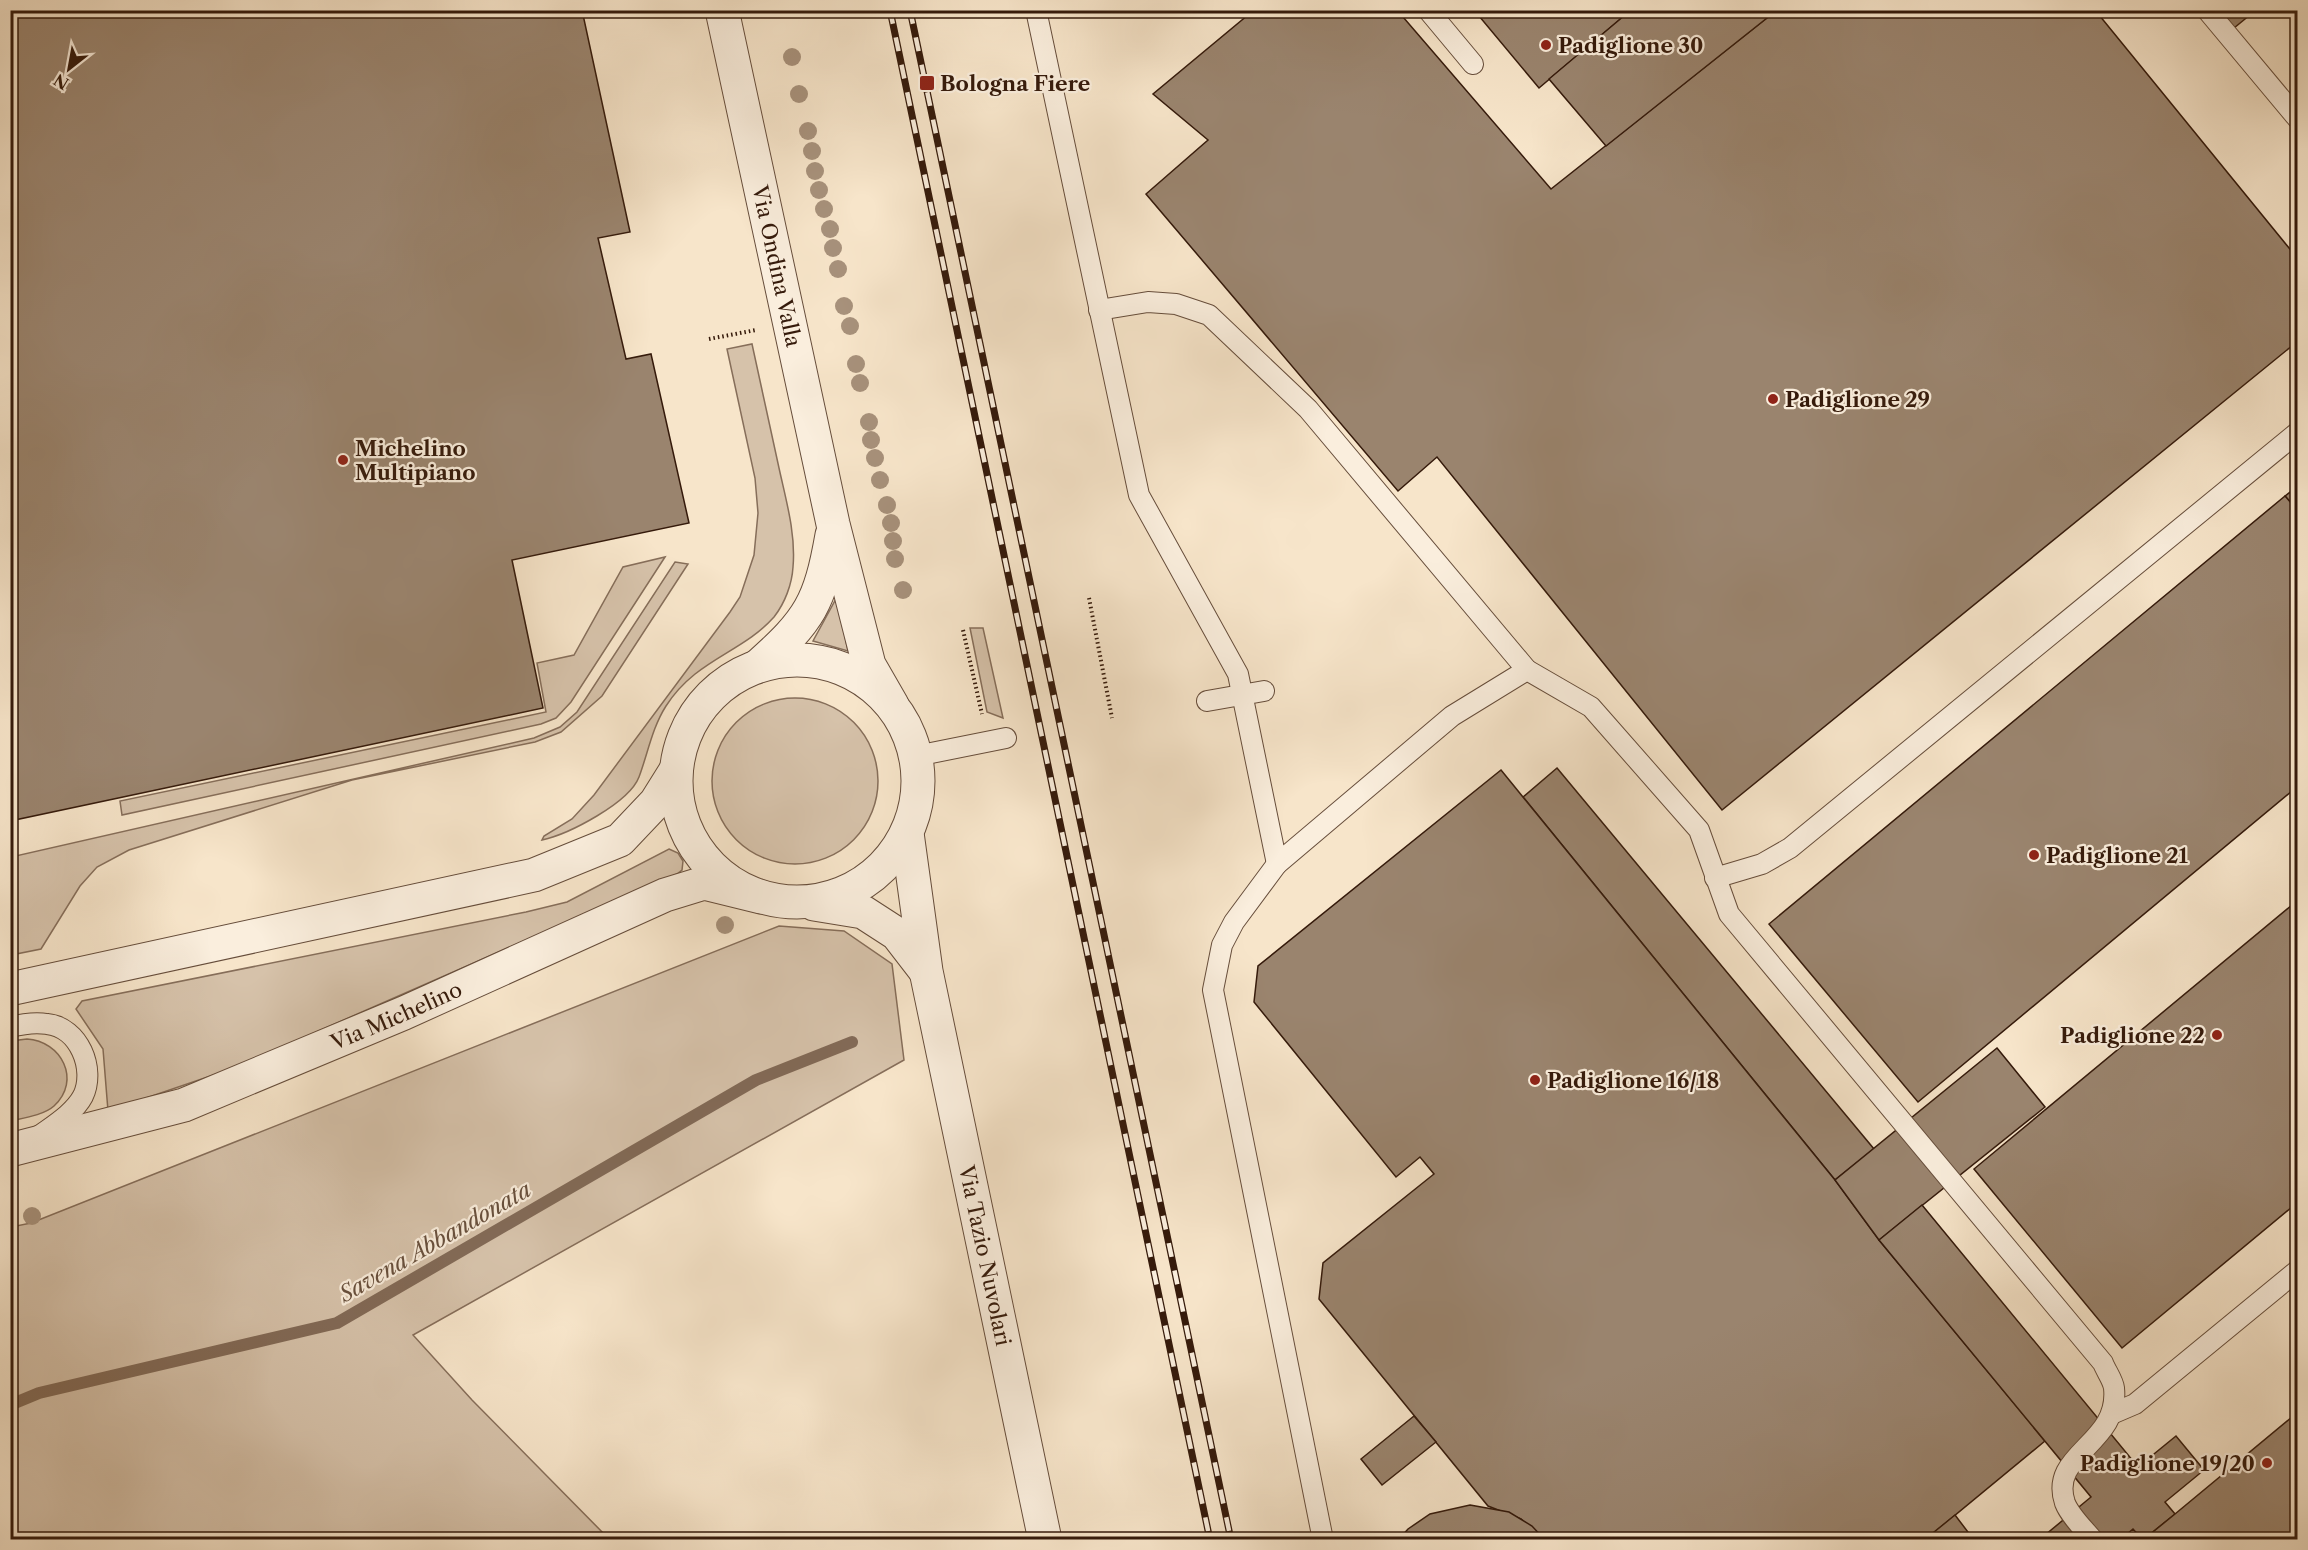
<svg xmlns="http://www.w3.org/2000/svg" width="2308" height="1550" viewBox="0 0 2308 1550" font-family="'Libre Caslon Text',serif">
<rect width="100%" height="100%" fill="#f7e5ca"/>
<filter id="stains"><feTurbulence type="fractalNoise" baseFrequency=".00333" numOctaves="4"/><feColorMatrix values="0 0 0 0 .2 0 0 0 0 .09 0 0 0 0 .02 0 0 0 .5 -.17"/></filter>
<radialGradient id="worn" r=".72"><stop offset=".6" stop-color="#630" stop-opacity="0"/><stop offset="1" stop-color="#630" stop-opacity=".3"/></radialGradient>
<g fill="#d6c2aa" stroke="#866e5a" stroke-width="1.5">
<path d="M752 344C761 385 770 427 779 468 786 500 796 534 793 567 792 584 785 603 774 617 742 653 696 659 666 706 652 728 648 753 639 777 629 803 569 834 542 840L544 836 572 819 594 795 730 612 740 597 754 555 758 513 755 478 727 349Z"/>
<path d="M665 557 571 702 556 718 541 724 122 815 120 801 546 712 537 663 574 655 623 567Z"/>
<path d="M675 562 688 564 602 696 561 732 535 742 352 780 129 850 97 867 80 886 41 949 11 955V857L534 738 560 727 577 712Z"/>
<path d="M837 597 848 651 813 641Z"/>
<path d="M970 628H983L1003 718 987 712Z"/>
<circle cx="795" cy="781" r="83"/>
<path d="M669 849 678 853 683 861 682 870 677 874 234 1068 108 1111 103 1049 76 1009 82 1001 526 912 567 902Z"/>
<path d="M779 926 844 931 892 964 904 1060 413 1335 472 1400 609 1539H11V1227L31 1223Z"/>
<path d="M27 1039C61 1041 82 1080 54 1106 44 1115 24 1118 11 1121V1041Z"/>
</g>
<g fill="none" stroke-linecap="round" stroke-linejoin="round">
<path stroke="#826a57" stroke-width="12" d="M10 1405 39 1393 337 1323 756 1080 852 1042"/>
</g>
<g fill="#9a846e" stroke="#351a0b" stroke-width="1.5">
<path d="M10 10H582L630 232 598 238 626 359 651 354 689 523 512 560 543 708 10 821Z"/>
<path d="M1254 10H1359L1365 16 1374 10H1397L1551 189 1777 10H2095L2298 259V341L1722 810 1437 457 1398 491 1146 194 1208 140 1153 94Z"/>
<path d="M1474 10H1631L1539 88Z"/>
<path d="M1631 10H1777L1606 146 1549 79Z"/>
<path d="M2219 10H2256L2234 28Z"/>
<path d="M2298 486V511L2285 496Z"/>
<path d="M2285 496 2298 511V786L1918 1102 1769 924Z"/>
<path d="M1557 768 1874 1149 1835 1180 1523 797Z"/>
<path d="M1501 770 1835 1180 1879 1240 2045 1441 1925 1540H1545L1521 1519 1488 1506 1319 1299 1323 1263 1434 1174 1420 1157 1396 1177 1254 1002 1258 966Z"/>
<path d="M2298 900V1202L2122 1348 1974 1169Z"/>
<path d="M1997 1048 2045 1107 1879 1240 1835 1180Z"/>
<path d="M1922 1205 2138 1467 2176 1436 2204 1470 2165 1502 2175 1514 2143 1540 2133 1529 2120 1540H2039L2091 1497 1879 1240Z"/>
<path d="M2298 1412V1540H2143L2175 1514Z"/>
<path d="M1414 1416 1436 1442 1382 1485 1361 1459Z"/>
<path d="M1470 1505 1509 1512 1532 1526 1545 1540H1398L1408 1529 1430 1514Z"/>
<path d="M1955 1515 1974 1540H1930L1928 1537Z"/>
</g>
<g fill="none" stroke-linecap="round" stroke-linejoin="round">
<defs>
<g id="service">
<path d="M1036 10 1139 495 1238 674 1277 864 1452 716 1527 670 1591 707 1699 830 1729 914 2103 1363C2106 1371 2113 1380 2114 1388 2120 1445 2048 1453 2065 1503 2070 1516 2084 1529 2093 1540"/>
<path d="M1428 10 1473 64"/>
<path d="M2207 10 2298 119"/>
<path d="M1099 310 1148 302 1176 304 1209 315 1308 409 1527 670"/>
<path d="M1207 701 1264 691"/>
<path d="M916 756 1006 738"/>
<path d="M1277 864 1234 922 1222 945 1213 990 1323 1540"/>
<path d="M1715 878 1762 864 1790 848 2298 432"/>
<path d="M10 1027C22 1024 36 1022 47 1024 79 1027 96 1069 83 1096 74 1113 54 1125 39 1136"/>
<path d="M2114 1413 2135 1404 2298 1270"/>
</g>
<g id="minor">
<path id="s1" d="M722 10 833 524 869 665 892 705"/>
<path d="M758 666C810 620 820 603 832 535"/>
</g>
<g id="tertiary">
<circle cx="797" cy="781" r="121"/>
<path id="s2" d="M907 833 926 971 1045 1540"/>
<path d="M814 904 863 912 897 934 924 969"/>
<path d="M10 989 534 875 620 840 656 802 676 770"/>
<path id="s3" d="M10 1150 184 1105 404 1013 665 895 704 883 761 897"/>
</g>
</defs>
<use href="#service" stroke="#664d3b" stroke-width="22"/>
<use href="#minor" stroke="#664d3b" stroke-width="35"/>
<use href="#tertiary" stroke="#664d3b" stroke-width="35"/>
<g stroke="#351a0b" stroke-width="4" stroke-dasharray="1.5 3" stroke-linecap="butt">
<path d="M709 339 756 330"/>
<path d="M1089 598 1112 718"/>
<path d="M963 630 982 714"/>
</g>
<use href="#service" stroke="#faeedd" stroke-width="20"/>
<use href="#minor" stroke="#faeedd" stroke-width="33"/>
<use href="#tertiary" stroke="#faeedd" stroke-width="33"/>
<defs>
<g id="rail">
<path d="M890 10 1210 1540"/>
<path d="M910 10 1231 1540"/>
</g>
</defs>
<use href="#rail" stroke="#351a0b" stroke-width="7"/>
<use href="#rail" stroke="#faeedd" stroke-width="4.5" stroke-dasharray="14" stroke-linecap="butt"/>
</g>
<g fill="#a7917b">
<circle cx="792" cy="57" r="9"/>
<circle cx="799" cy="94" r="9"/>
<circle cx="808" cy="131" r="9"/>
<circle cx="812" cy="151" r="9"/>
<circle cx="815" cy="171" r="9"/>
<circle cx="819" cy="190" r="9"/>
<circle cx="824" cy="209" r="9"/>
<circle cx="830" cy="229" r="9"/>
<circle cx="833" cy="248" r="9"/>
<circle cx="838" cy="269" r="9"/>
<circle cx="844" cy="306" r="9"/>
<circle cx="850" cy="326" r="9"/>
<circle cx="856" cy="364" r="9"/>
<circle cx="860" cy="383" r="9"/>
<circle cx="869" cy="422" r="9"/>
<circle cx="871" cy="440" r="9"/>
<circle cx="875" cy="458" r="9"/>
<circle cx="880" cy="480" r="9"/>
<circle cx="887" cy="505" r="9"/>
<circle cx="891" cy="523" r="9"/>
<circle cx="893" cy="541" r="9"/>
<circle cx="895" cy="559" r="9"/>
<circle cx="903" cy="590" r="9"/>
<circle cx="725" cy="925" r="9"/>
<circle cx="32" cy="1216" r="9"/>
</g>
<g fill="#8f2418" stroke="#faeedd" stroke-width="2">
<circle cx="1546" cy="45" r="6"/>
<rect x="919" y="75" width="16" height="16" rx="3"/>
<circle cx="1773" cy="399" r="6"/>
<circle cx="343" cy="460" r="6"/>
<circle cx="2034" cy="855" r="6"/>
<circle cx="2217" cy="1035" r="6"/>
<circle cx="1535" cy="1080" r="6"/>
<circle cx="2267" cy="1463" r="6"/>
</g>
<g text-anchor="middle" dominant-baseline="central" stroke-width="4.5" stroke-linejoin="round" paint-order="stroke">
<g font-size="21" font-weight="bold" fill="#351a0b" stroke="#faeedd" text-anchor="start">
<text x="1558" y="45">Padiglione 30</text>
<text x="940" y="83">Bologna Fiere</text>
<text x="1785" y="399">Padiglione 29</text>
<text x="355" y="448">Michelino<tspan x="355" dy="24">Multipiano</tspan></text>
<text x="2046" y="855">Padiglione 21</text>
<text x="2205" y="1035" text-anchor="end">Padiglione 22</text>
<text x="1547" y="1080">Padiglione 16/18</text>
<text x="2255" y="1463" text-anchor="end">Padiglione 19/20</text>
</g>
<g font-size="21" fill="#351a0b" stroke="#faeedd">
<text stroke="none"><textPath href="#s1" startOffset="262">Via Ondina Valla</textPath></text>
<text stroke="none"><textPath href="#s3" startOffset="410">Via Michelino</textPath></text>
<text stroke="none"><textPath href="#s2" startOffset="430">Via Tazio Nuvolari</textPath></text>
</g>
<g font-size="22" font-style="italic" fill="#68503d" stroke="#faeedd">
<text transform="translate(435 1242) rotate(-30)">Savena Abbandonata</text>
</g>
</g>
<rect width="2308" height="1550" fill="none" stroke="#f7e5ca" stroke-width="36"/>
<rect x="12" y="12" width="2284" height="1526" fill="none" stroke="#351a0b" stroke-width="3"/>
<rect x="18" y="18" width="2272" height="1514" fill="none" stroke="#351a0b" stroke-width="1.5"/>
<g transform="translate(69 69) rotate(211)" stroke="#faeedd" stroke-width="4.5" paint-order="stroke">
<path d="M0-4.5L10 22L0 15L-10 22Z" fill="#351a0b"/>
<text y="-9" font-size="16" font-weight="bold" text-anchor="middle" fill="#351a0b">N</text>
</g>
<rect width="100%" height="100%" filter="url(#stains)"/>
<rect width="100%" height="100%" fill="url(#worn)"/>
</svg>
